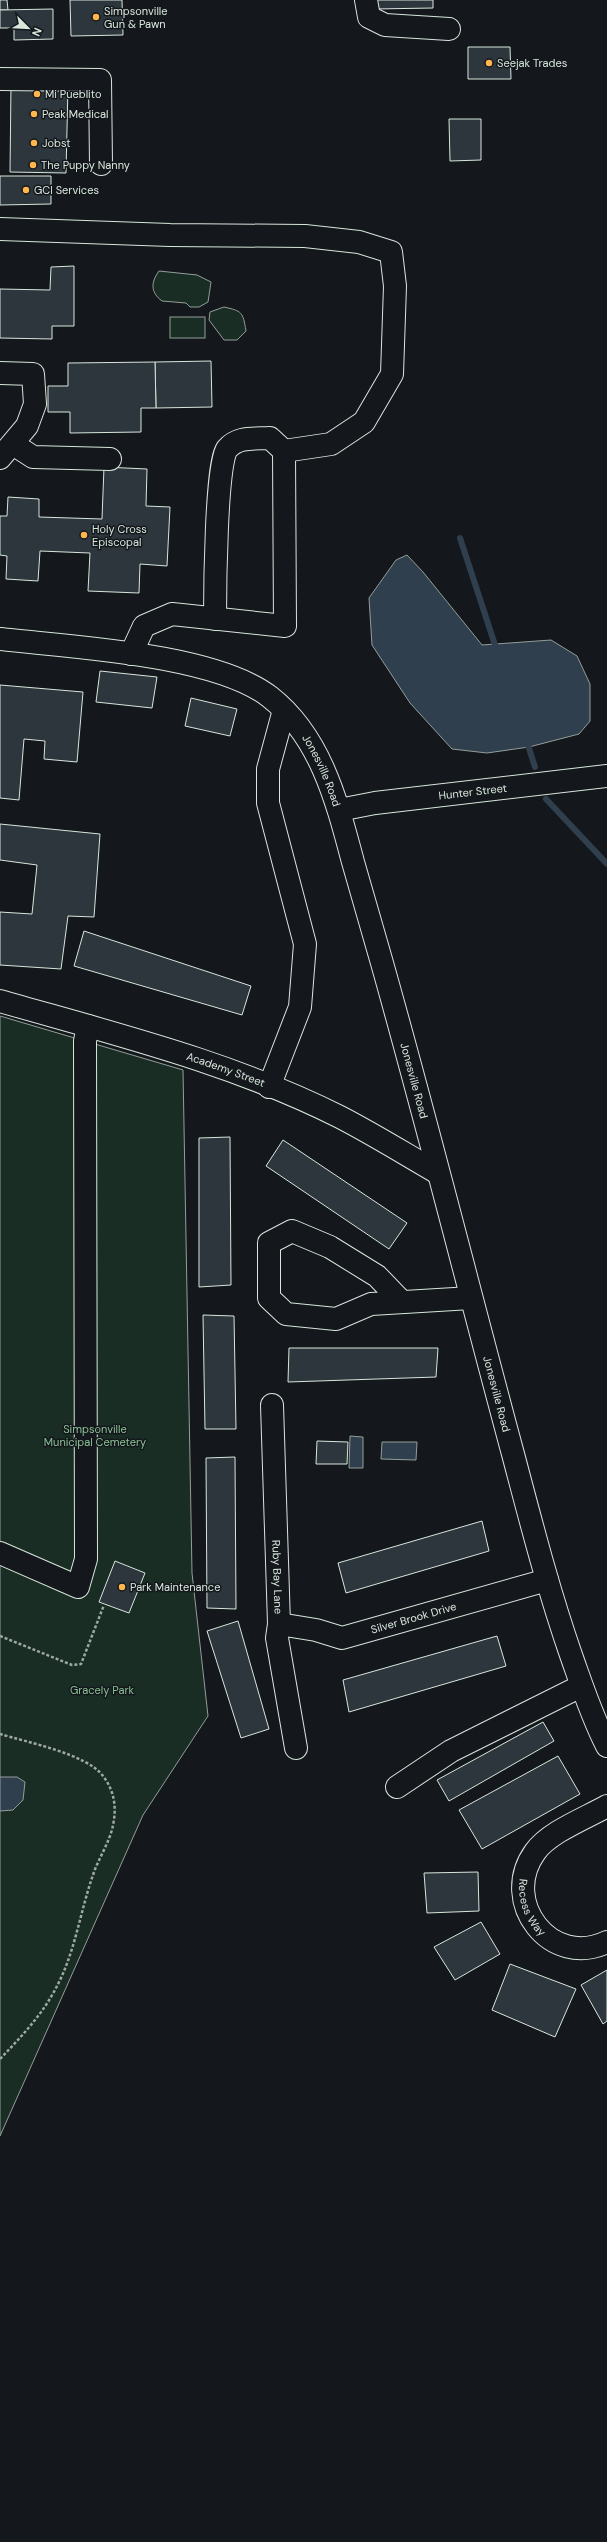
<svg xmlns="http://www.w3.org/2000/svg" width="607" height="2542" viewBox="0 0 607 2542" font-family="'DM Sans',sans-serif">
<rect width="100%" height="100%" fill="#14181c"/>
<g fill="#1a2d24" stroke="#939e99">
<path d="M159 271 197 275 211 282 208 302 199 307H190L186 303 162 301C150 292 151 282 159 271Z"/>
<path d="M224 307C242 311 243 312 246 331L237 340H224L209 320 210 312Z"/>
<rect x="170" y="317" width="35" height="21"/>
<path d="M0 1016 183 1070 192 1573 208 1716 143 1815 0 2136Z"/>
</g>
<g fill="#2f3f4d" stroke="#939e99">
<path d="M407 555 423 572 482 645 551 640 577 656 590 684V721L579 734 529 747 487 753 452 749 410 703 372 645 369 598 396 560Z"/>
<path d="M350 1436 363 1437V1468H349Z"/>
<path d="M382 1442H417L416 1460 381 1459Z"/>
<path d="M0 1777H17L25 1782 23 1800 13 1810 0 1811Z"/>
</g>
<g fill="none" stroke-linecap="round" stroke-linejoin="round">
<g stroke="#2f3f4d" stroke-width="6">
<path d="M460 538 497 651"/>
<path d="M526 739 535 767"/>
<path d="M546 799 607 864"/>
</g>
</g>
<g fill="#2c363c" stroke="#d8e6dc">
<path d="M0 0H7L8 10H0Z"/>
<path d="M70 0H122L123 35 71 36Z"/>
<path d="M374 0H433V8L374 9Z"/>
<path d="M53 9V39L14 40V28H0V10Z"/>
<path d="M468 47H510L511 79H468Z"/>
<path d="M11 84 68 85 66 173 10 172Z"/>
<path d="M449 119H481V160L450 161Z"/>
<path d="M0 176H51V204L0 205Z"/>
<path d="M74 266V326H52V339L0 338V289L50 290 51 267Z"/>
<path d="M211 361 212 407 156 408 155 362Z"/>
<path d="M155 362 156 408H141V432L70 433V412H48V386H68V363Z"/>
<path d="M104 467 147 469 146 506 170 507 167 566 140 564 139 593 88 591 90 553 40 551 38 581 6 579 7 556 0 555V516H7L8 497 39 499V517L102 519Z"/>
<path d="M100 671 157 677 152 708 96 702Z"/>
<path d="M0 685 83 692 77 762 44 759 45 741 24 739 19 800 0 798Z"/>
<path d="M191 698 237 709 230 736 185 726Z"/>
<path d="M0 824 100 834 94 917 68 916 61 969 0 965V912L32 914 37 865 0 860Z"/>
<path d="M84 931 251 986 242 1015 74 966Z"/>
<path d="M230 1137 231 1285 199 1287V1138Z"/>
<path d="M283 1140 407 1223 389 1249 266 1166Z"/>
<path d="M203 1315 234 1316 236 1429H205Z"/>
<path d="M289 1348H438L436 1377 288 1382Z"/>
<path d="M317 1441 348 1442 347 1464H316Z"/>
<path d="M235 1457 236 1609 207 1608 206 1458Z"/>
<path d="M482 1521 489 1551 346 1593 338 1563Z"/>
<path d="M115 1561 145 1573 129 1613 99 1602Z"/>
<path d="M238 1621 269 1729 241 1738 207 1631Z"/>
<path d="M497 1636 506 1666 349 1712 343 1680Z"/>
<path d="M543 1722 554 1741 449 1801 437 1780Z"/>
<path d="M558 1756 580 1794 482 1849 459 1810Z"/>
<path d="M478 1872 479 1911 427 1913 424 1873Z"/>
<path d="M481 1922 500 1954 455 1980 434 1947Z"/>
<path d="M510 1964 576 1989 555 2037 492 2010Z"/>
<path d="M607 1970V2021L603 2024 581 1985Z"/>
</g>
<g fill="none" stroke-linecap="round" stroke-linejoin="round">
<defs>
<g id="minor">
<path d="M366 0 369 17 385 25 449 29"/>
<path d="M0 79 100 80 101 164"/>
<path d="M0 229 170 235 305 236 359 242 391 252 395 286 392 374 364 422 331 444 284 451"/>
<path d="M0 373 33 374 35 404 27 426 0 458"/>
<path d="M13 444 33 457 110 459"/>
<path id="s1" d="M0 639C71 647 215 654 270 697 321 737 337 802 353 862 363 896 372 929 382 963 428 1126 469 1291 513 1454 531 1522 548 1589 571 1655 582 1686 592 1717 607 1746"/>
<path d="M131 654 144 626 172 614 285 626 284 451 270 438C254 439 238 436 227 449 216 462 215 594 215 619"/>
<path id="s2" d="M339 810 375 803 607 776"/>
<path id="s3" d="M0 1001C115 1034 233 1063 340 1117 373 1134 405 1154 438 1173"/>
<path d="M269 1087 300 1007 305 944 268 803V769L284 710"/>
<path d="M402 1302 377 1276 330 1247 292 1231 269 1243V1298L286 1314 336 1319 371 1304 471 1298"/>
<path id="s4" d="M272 1405 279 1624 277 1638 296 1748"/>
<path d="M0 1553 78 1587 86 1559 85 1041 88 1026"/>
<path id="s5" d="M279 1624 316 1630 342 1638 547 1580"/>
<path d="M397 1787 451 1751 581 1686"/>
<path id="s6" d="M607 1806C586 1818 549 1832 535 1852 499 1902 551 1969 607 1942"/>
</g>
</defs>
<use href="#minor" stroke="#d8e6dc" stroke-width="24"/>
<g stroke="#9da8a2" stroke-width="2.5" stroke-dasharray="3 2" stroke-linecap="butt">
<path d="M0 1636 72 1665 81 1664 104 1605"/>
<path d="M0 1734C26 1742 87 1754 103 1776 114 1790 117 1807 113 1825 110 1842 98 1859 93 1875 80 1912 75 1953 56 1988 42 2015 21 2037 0 2059"/>
</g>
<use href="#minor" stroke="#14181c" stroke-width="22"/>
</g>
<g fill="#ffb74d" stroke="#14181c" stroke-width="1.5">
<circle cx="96" cy="17" r="4"/>
<circle cx="489" cy="63" r="4"/>
<circle cx="37" cy="94" r="4"/>
<circle cx="34" cy="114" r="4"/>
<circle cx="34" cy="143" r="4"/>
<circle cx="33" cy="165" r="4"/>
<circle cx="26" cy="190" r="4"/>
<circle cx="84" cy="535" r="4"/>
<circle cx="122" cy="1587" r="4"/>
</g>
<g text-anchor="middle" dominant-baseline="central" stroke-width="3" stroke-linejoin="round" paint-order="stroke">
<g font-size="11" fill="#d8e6dc" stroke="#14181c" text-anchor="start">
<text x="104" y="11">Simpsonville<tspan x="104" dy="13">Gun &amp; Pawn</tspan></text>
<text x="497" y="63">Seejak Trades</text>
<text x="45" y="94">Mi Pueblito</text>
<text x="42" y="114">Peak Medical</text>
<text x="42" y="143">Jobst</text>
<text x="41" y="165">The Puppy Nanny</text>
<text x="34" y="190">GCI Services</text>
<text x="92" y="529">Holy Cross<tspan x="92" dy="13">Episcopal</tspan></text>
<text x="130" y="1587">Park Maintenance</text>
</g>
<g font-size="11" fill="#d8e6dc" stroke="#14181c">
<text stroke="none"><textPath href="#s1" startOffset="370">Jonesville Road</textPath></text>
<text stroke="none"><textPath href="#s2" startOffset="135">Hunter Street</textPath></text>
<text stroke="none"><textPath href="#s3" startOffset="236">Academy Street</textPath></text>
<text stroke="none"><textPath href="#s1" startOffset="694">Jonesville Road</textPath></text>
<text stroke="none"><textPath href="#s1" startOffset="1018">Jonesville Road</textPath></text>
<text stroke="none"><textPath href="#s4" startOffset="172">Ruby Bay Lane</textPath></text>
<text stroke="none"><textPath href="#s5" startOffset="139">Silver Brook Drive</textPath></text>
<text stroke="none"><textPath href="#s6" startOffset="146">Recess Way</textPath></text>
</g>
<g font-size="11" fill="#8ac095" stroke="#14181c">
<text x="95" y="1429">Simpsonville<tspan x="95" dy="13">Municipal Cemetery</tspan></text>
<text x="102" y="1690">Gracely Park</text>
</g>
</g>
<g transform="translate(28 28) rotate(114)" stroke="#14181c" stroke-width="3" paint-order="stroke">
<path d="M0-3L7 15L0 10L-7 15Z" fill="#d8e6dc"/>
<text y="-6" font-size="11" font-weight="bold" text-anchor="middle" fill="#d8e6dc">N</text>
</g>
</svg>
